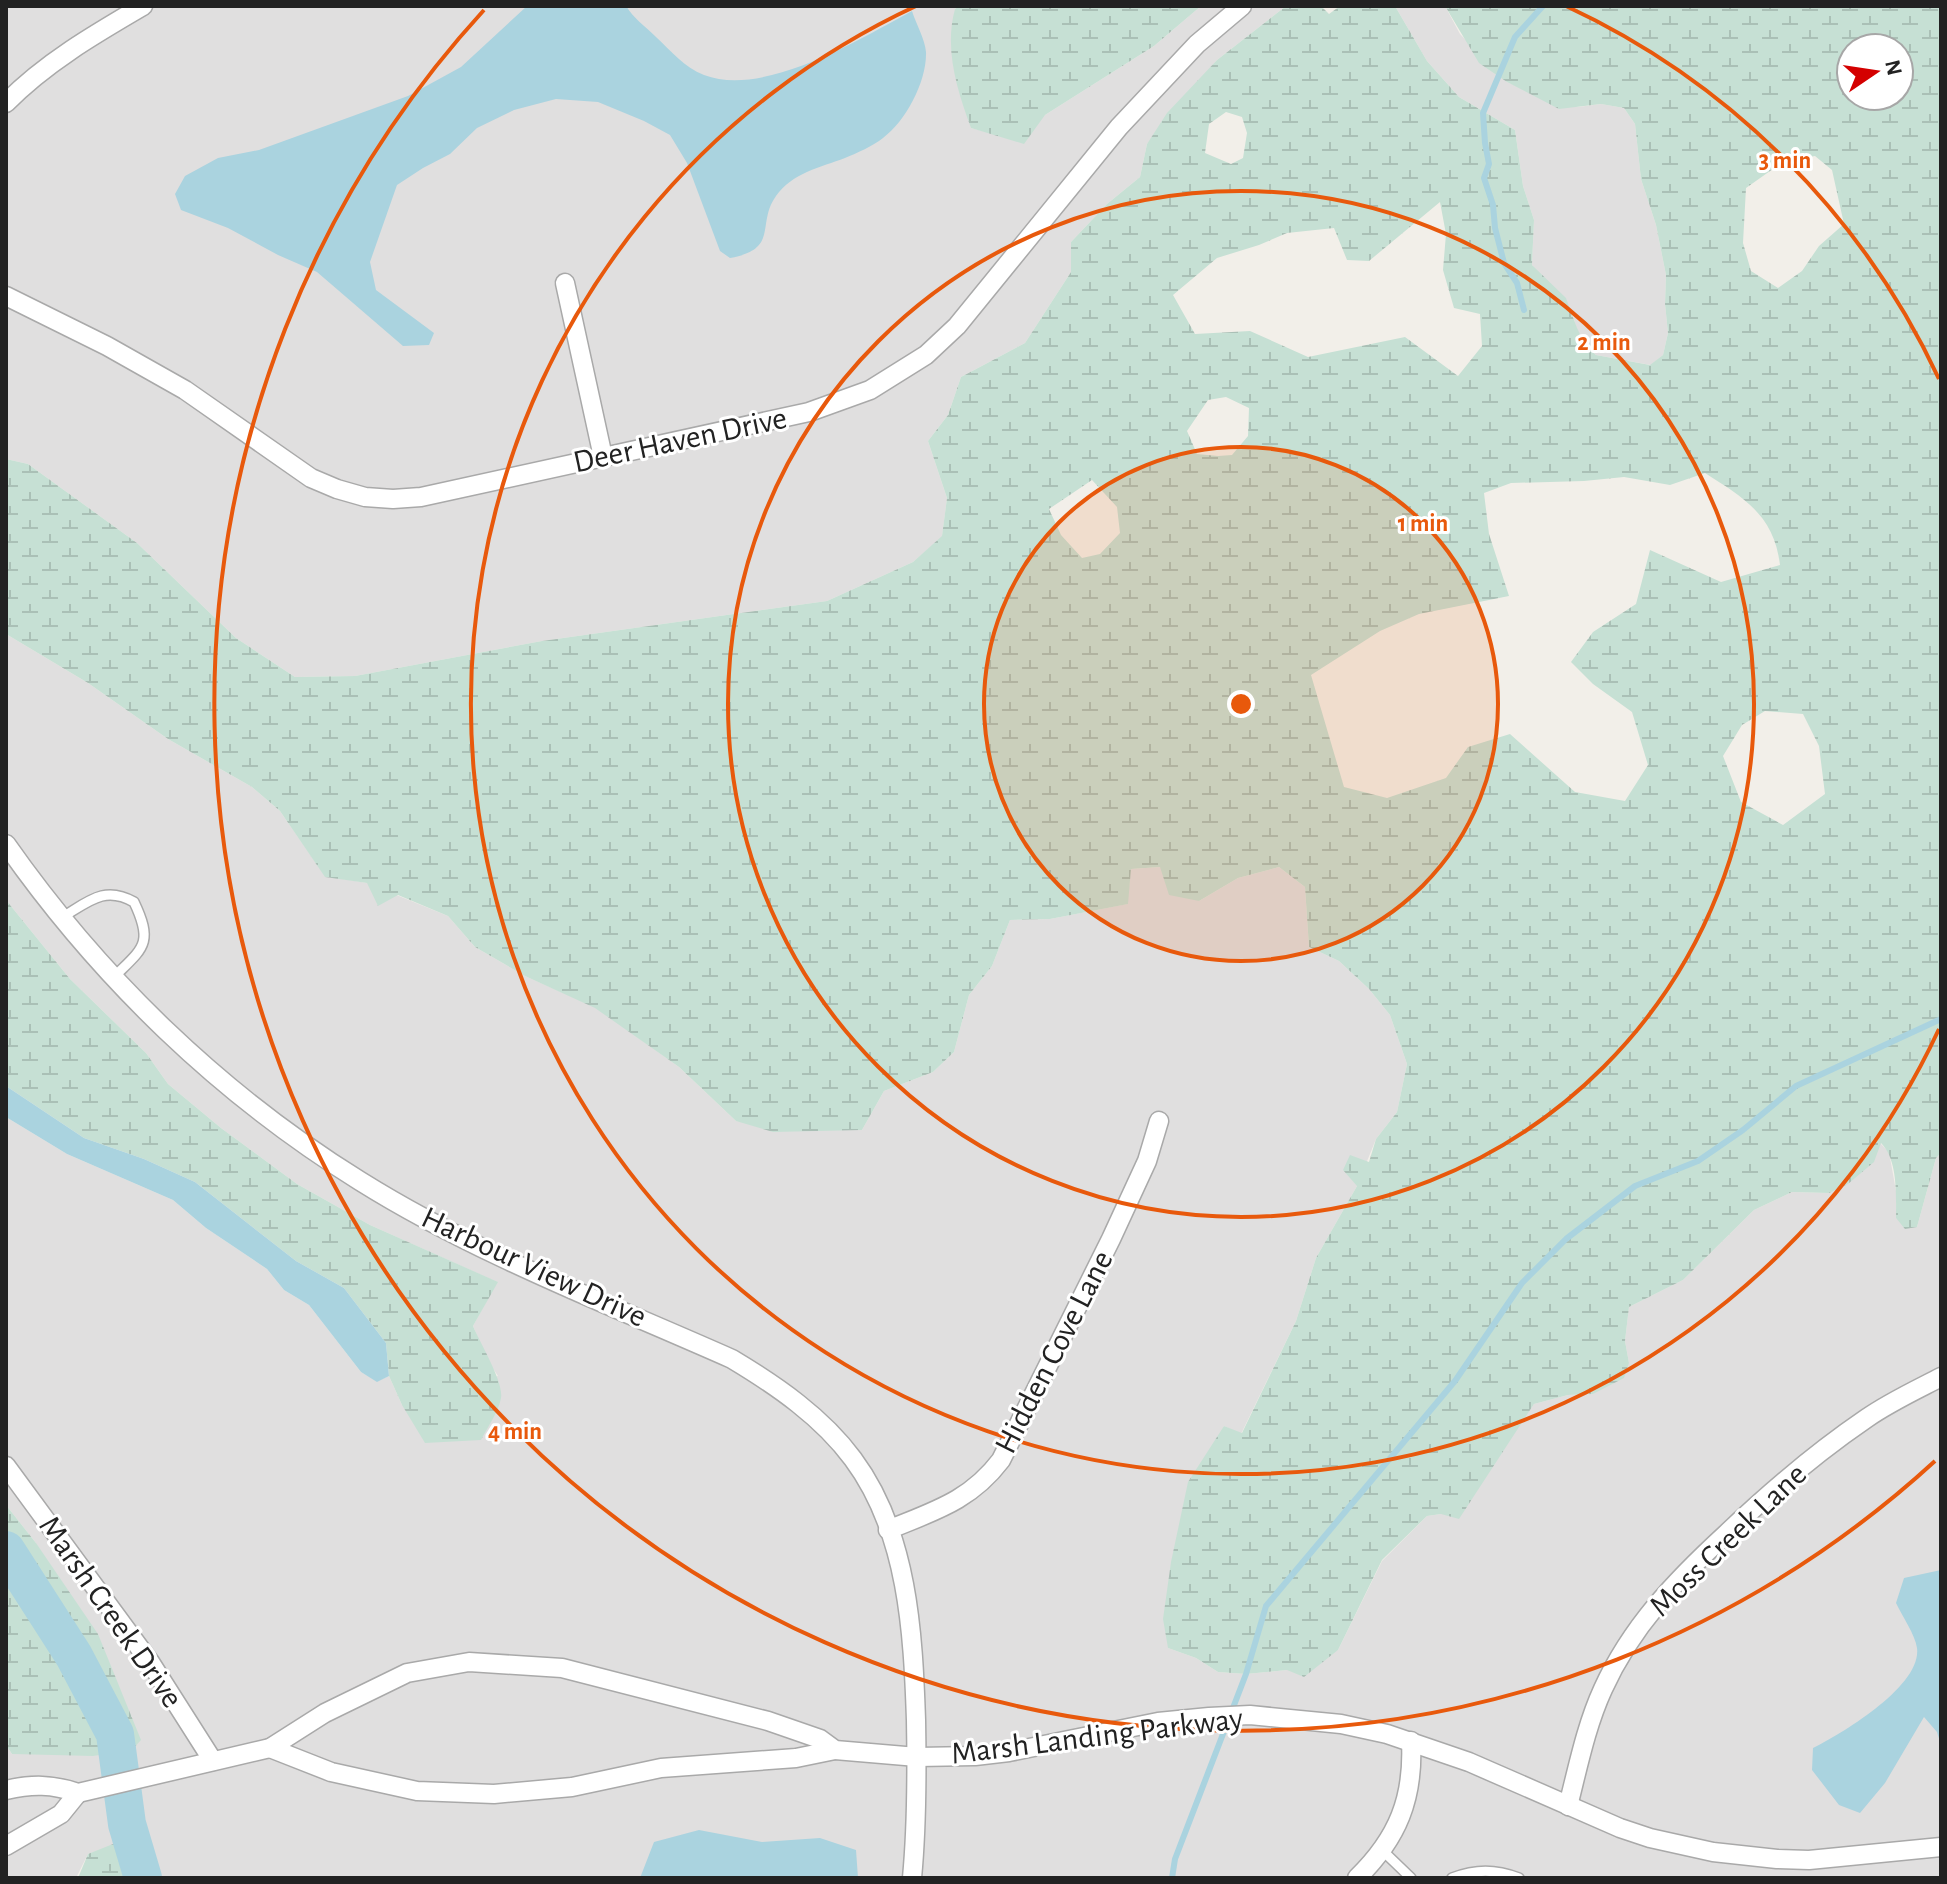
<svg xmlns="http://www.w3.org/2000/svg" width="1947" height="1884" viewBox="0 0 1947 1884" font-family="'Alegreya Sans',sans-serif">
<defs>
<pattern id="wetland-marsh" width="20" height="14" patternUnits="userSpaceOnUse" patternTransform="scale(2)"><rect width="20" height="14" fill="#c6e0d4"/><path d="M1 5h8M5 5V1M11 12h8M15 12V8" fill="none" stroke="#aac0b6"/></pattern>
</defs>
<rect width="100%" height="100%" fill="#f2efe9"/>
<g fill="#e0dfdf">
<path d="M6 6H959L955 9 971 128 994 134 1045 115 1154 46 1201 6H1286L1217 60 1147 144 1140 177 1107 204 1071 242V272L1025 343 961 377 948 415 928 441 947 498 942 537 913 562 827 601 542 641 355 676 295 677 236 638 137 543 28 464 6 459Z"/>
<path d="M1395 6H1445L1460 34 1507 82 1534 94 1578 107 1601 104 1624 108 1635 124 1641 179 1656 225 1666 275 1665 304 1668 333 1663 355 1651 365 1596 355 1586 346 1576 328 1573 314 1532 265 1534 220 1523 186 1515 130 1459 97 1427 61Z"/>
<path d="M6 634 88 683 168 739 252 787 280 811 325 876 367 883 448 916 475 947 525 976 595 1007 679 1067 736 1121 862 1130 884 1091 933 1072 954 1052 969 995 992 966 1010 920 1050 919 1127 904 1131 869 1160 867 1199 901 1238 878 1279 867 1305 887 1309 947 1339 961 1369 989 1390 1015 1407 1064 1397 1112 1376 1139 1357 1186 1316 1258 1296 1321 1241 1434 1224 1426 1168 1648 1196 1658 1218 1672 1246 1674 1287 1670 1338 1650 1382 1561 1427 1516 1441 1514 1498 1455 1534 1404 1568 1395 1593 1394 1629 1363 1625 1341 1629 1307 1683 1280 1754 1210 1792 1192 1829 1193 1880 1143 1889 1152 1896 1191V1218L1917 1227 1936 1158 1941 1153V1878H157L147 1837 88 1854 77 1876 6 1878V1745L12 1754 36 1543 6 1505V1117L67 1154 173 1200 206 1228 267 1269 284 1290 309 1305 361 1372 377 1381 389 1376 402 1405 498 1376 488 1361 473 1326 497 1282 370 1225 297 1184 221 1128 168 1084 146 1053 70 979 6 900Z"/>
</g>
<g fill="url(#wetland-marsh)" fill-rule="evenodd">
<path d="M959 6H1201L1154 46 1045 115 1024 144 971 128C957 90 944 49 955 9Z"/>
<path d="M1286 6H1321L1329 14 1340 6H1395L1427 61 1459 97 1515 130 1523 186 1534 220 1532 265 1566 298 1577 328 1586 346 1596 355 1650 365 1663 355 1668 333 1665 304 1666 275 1656 225 1641 179 1635 124 1624 108 1601 104 1559 109 1507 82 1479 63 1445 6H1941V1153L1936 1158 1917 1227 1905 1229 1896 1218C1896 1194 1898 1160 1881 1143L1874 1162 1848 1184 1829 1193 1792 1192 1754 1210 1683 1280 1629 1307 1625 1341 1629 1363 1624 1378 1593 1394 1568 1395 1534 1404 1459 1519 1441 1514 1427 1516 1382 1560 1338 1650 1304 1677 1287 1670 1246 1674 1218 1672 1196 1658 1168 1648 1163 1619 1171 1562 1188 1482 1224 1426 1242 1433 1296 1321 1316 1258 1357 1186 1343 1170 1350 1155 1369 1162 1376 1139 1397 1112 1407 1064 1390 1015 1369 989 1339 961 1309 947 1305 887 1279 867 1238 878 1199 901 1169 895 1160 867 1131 869 1128 904 1050 919 1010 920 992 966 969 995 954 1052 933 1072 884 1091 862 1130 773 1132 736 1121 679 1067 595 1008 525 976 475 947 448 916 398 895 378 906 367 883 325 877 280 811 252 787 168 739 88 683 6 634V459L28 464 137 543 236 638 295 677 355 676 542 641 827 601 913 562 942 536 947 498 928 441 948 415 961 377 1025 343 1071 272V242L1107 204 1140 177 1147 144 1167 113 1217 60ZM1851 48H1899V96H1851ZM1226 112 1242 117 1247 133 1243 158 1231 164 1205 153 1209 124ZM1815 156 1832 170 1844 224 1819 246 1802 271 1778 288 1751 271 1743 243 1746 188 1783 162ZM1440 202 1446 234 1443 270 1454 308 1480 314 1482 346 1458 376 1405 337 1308 357 1250 331 1195 334 1173 295 1217 258 1259 245 1287 233 1334 228 1347 260 1369 261ZM1226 397 1249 408 1248 436 1232 455 1218 456 1197 454 1187 431 1208 400ZM1705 473C1744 498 1774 515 1780 565L1721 582 1650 550 1636 604 1593 632 1571 662 1593 684 1632 712 1648 765 1625 801 1575 792 1510 734 1468 747 1446 778 1387 798 1344 787 1311 675 1380 631 1419 614 1509 596 1489 534 1484 493 1511 483 1584 481 1624 477 1670 485ZM1092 480 1117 507 1120 533 1100 554 1082 558 1061 535 1049 509ZM1765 711 1803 714 1819 746 1825 794 1783 825 1741 802 1723 756 1742 725Z"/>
<path d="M6 900 70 979 146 1053 168 1084 221 1128 297 1184 370 1225 498 1282 473 1326C480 1343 504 1382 501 1398 499 1411 487 1428 481 1440L425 1443 402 1405 389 1376 386 1343 344 1288 296 1261 195 1182 144 1159 84 1138 6 1086Z"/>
<path d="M6 1505 36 1543 98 1634 141 1740 132 1750 93 1756 12 1754 6 1745Z"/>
<path d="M146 1837 157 1878H78L88 1854 113 1844Z"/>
</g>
<g fill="#aad3df">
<path d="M527 6H626C634 19 645 26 656 37 671 51 684 67 704 75 764 98 860 39 912 11 916 24 925 39 926 52 927 81 906 121 883 138 873 146 857 153 845 158 821 167 792 173 776 196 756 224 780 249 730 258L720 251 687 163 670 135 644 121 598 102 556 99 514 110 477 128 450 154 423 168 397 185 370 262 376 290 434 333 429 345 403 346 317 272 278 255 228 228 181 210 175 194 185 176 218 158 259 150 408 96 461 67Z"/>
<path d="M6 1086 84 1138 144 1159 195 1182 296 1261 344 1288 386 1343 389 1376 377 1382 361 1372 309 1305 284 1290 267 1269 206 1228 173 1200 67 1154 6 1117Z"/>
<path d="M1941 1570V1745L1937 1732 1924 1717 1885 1783 1860 1813 1839 1805 1812 1770 1813 1748C1841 1734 1922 1686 1917 1648 1915 1634 1902 1616 1896 1603L1904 1578Z"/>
<path d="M699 1830 762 1842 820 1838 856 1850 858 1878H640L654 1842Z"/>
</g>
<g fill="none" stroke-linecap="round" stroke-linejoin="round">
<g stroke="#aad3df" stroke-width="6">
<path d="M1524 310 1517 283 1504 263 1495 228 1493 205 1484 178 1489 164 1485 143 1483 113 1515 37 1543 6"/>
<path d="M1172 1878 1175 1859 1246 1674 1266 1606 1455 1381 1522 1283 1566 1239 1635 1186 1698 1161 1743 1130 1796 1086 1941 1019"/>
</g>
<path stroke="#aad3df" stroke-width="38" d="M6 1550 74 1656 115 1734 127 1824 143 1878"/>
<defs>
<g id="lane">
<path d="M61 918C88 902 104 885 134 902 154 944 143 948 114 977"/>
<path d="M1382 1850 1411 1878"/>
<path d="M1452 1878C1476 1869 1495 1869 1519 1878"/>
</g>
<g id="street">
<path d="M6 103C45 63 95 34 143 6"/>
<path d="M565 283 603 457"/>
<path d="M6 296 107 346 185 390 311 478 337 489 365 497 393 499 421 497 809 412 870 390 926 355 957 326 1119 127 1197 44 1242 6"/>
<path d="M6 844C100 978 220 1094 360 1181 475 1253 608 1304 732 1359 777 1386 822 1417 853 1459 908 1533 913 1632 916 1720 917 1773 917 1826 912 1878"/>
<path d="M6 1466 150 1662 213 1761"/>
<path d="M888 1530C934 1511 970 1501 1001 1460L1111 1239 1147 1161 1159 1121"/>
<path d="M270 1748 331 1772 417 1791 494 1794 572 1787 661 1768 796 1758 835 1750"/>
<path d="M6 1790C32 1784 52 1784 78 1793L270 1748 325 1713 407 1673 469 1662 562 1668 768 1721 820 1739 835 1750 917 1757 975 1756 1009 1752 1158 1722 1209 1717 1250 1715 1341 1724 1387 1734 1469 1762 1620 1828 1650 1838 1713 1852 1777 1859 1809 1860 1941 1847"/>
<path d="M1568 1806C1578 1767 1586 1726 1603 1689 1631 1627 1676 1580 1726 1534 1770 1492 1817 1452 1867 1418 1890 1402 1916 1390 1941 1377"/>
<path d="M6 1846 61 1814 78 1793"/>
<path d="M1357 1878C1398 1838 1414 1798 1411 1741"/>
</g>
</defs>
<use href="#lane" stroke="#a9a9a9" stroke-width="12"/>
<use href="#street" stroke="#a9a9a9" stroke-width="21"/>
<use href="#lane" stroke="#fff" stroke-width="9"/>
<use href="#street" stroke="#fff" stroke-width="18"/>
</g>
<circle cx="1241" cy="704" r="257" fill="#e8590c" fill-opacity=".12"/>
<g fill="none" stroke="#e8590c" stroke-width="4">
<circle cx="1241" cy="704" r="257"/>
<circle cx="1241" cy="704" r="513"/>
<path d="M1939 1029A770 770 0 1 1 916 6M1566 6A770 770 0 0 1 1939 379"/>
<path d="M1935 1461A1027 1027 0 0 1 484 10"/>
</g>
<g text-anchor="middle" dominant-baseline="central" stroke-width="6" stroke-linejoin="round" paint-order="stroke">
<g font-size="32" fill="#222" stroke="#fff">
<text transform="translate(680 440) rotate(-12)">Deer Haven Drive</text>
<text transform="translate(534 1267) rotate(25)">Harbour View Drive</text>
<text transform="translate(1054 1352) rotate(-63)">Hidden Cove Lane</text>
<text transform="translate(1728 1540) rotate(-44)">Moss Creek Lane</text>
<text transform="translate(111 1612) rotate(55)">Marsh Creek Drive</text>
<text transform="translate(1097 1736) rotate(-7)">Marsh Landing Parkway</text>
</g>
</g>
<circle cx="1241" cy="704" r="12" fill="#e8590c" stroke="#fff" stroke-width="4"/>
<g font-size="24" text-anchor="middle" font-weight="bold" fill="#e8590c" stroke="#fff" stroke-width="6" stroke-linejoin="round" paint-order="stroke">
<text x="1785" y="168">3 min</text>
<text x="1604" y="350">2 min</text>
<text x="1423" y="531">1 min</text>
<text x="515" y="1439">4 min</text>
</g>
<rect width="1947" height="1884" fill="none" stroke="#222222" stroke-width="16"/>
<g transform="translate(1875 72) rotate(77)"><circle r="38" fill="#ffffff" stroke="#a7a7a7" stroke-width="2"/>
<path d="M0-6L14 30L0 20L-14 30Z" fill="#d40000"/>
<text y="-12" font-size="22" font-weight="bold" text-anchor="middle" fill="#222222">N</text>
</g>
</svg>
